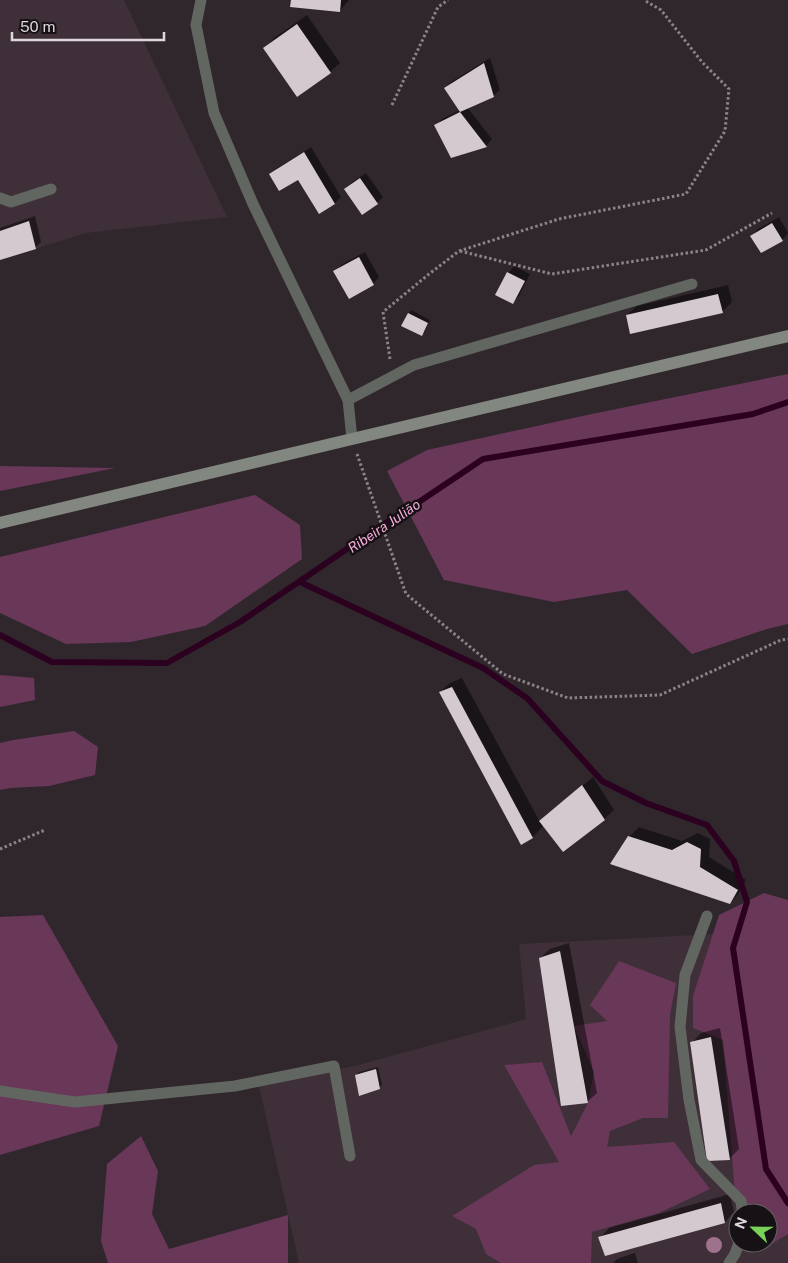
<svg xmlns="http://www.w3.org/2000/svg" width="788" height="1263" viewBox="0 0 788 1263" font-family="'Public Sans',sans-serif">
<rect width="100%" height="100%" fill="#30272d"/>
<g fill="#3e2f38" fill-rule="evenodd">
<path d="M0 0H124L227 217 86 233 0 260Z"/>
<path d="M716 934 788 1233V1263H299L259 1086 358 1065 526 1019 519 944ZM738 1213H768V1243H738Z"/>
</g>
<g fill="#693758">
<path d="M788 374V624L767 629 692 654 627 590 554 602 444 580 387 471 427 450 587 415Z"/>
<path d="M0 466 115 468 0 491Z"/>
<path d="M255 495 300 525 302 559 205 626 131 642 66 644 0 613V557Z"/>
<path d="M0 675 34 678 35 700 0 707Z"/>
<path d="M74 731 98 747 95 775 49 786 10 788 0 790V743L13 740Z"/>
<path d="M764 893 788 900V1234L758 1252 739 1245V1243H768V1213H738V1234L723 1040 693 1028V996L719 915Z"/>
<path d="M43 915 118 1046 99 1126 0 1155V917Z"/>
<path d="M619 961 676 983 670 1015 668 1118H643L610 1131 607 1147 674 1142 710 1189 659 1213 592 1232 591 1263H501L486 1254 476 1229 452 1216 534 1165 559 1162 504 1065 542 1062 571 1136 588 1103 594 1072 574 1026 607 1021 590 1005Z"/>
<path d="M141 1136 158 1171 152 1214 169 1249 288 1215V1263H108L101 1241 107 1164Z"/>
</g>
<g fill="#0007">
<path d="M292 0H349L340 11Z"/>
<path d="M307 15 340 63 330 72 265 48 274 38Z"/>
<path d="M490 58 500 90 493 96 467 107 492 139 486 146 451 157 436 126 442 119 460 110 445 88 451 82Z"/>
<path d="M311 147 341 197 335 203 319 213 299 178 271 174 277 168Z"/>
<path d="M366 173 383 197 377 203 345 189 351 183Z"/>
<path d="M35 216 41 242 35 248 0 259V228Z"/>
<path d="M779 217 788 233 782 240 752 236 758 229Z"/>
<path d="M365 252 379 277 373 284 335 272 341 265Z"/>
<path d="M514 266 530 274 519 296 513 302 508 273Z"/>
<path d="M728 285 732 302 722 312 627 315 637 306Z"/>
<path d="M411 310 430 320 425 332 422 334 409 313Z"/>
<path d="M462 678 540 822 550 812 593 777 614 810 604 819 544 825 533 837 522 843 440 692 450 683Z"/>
<path d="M639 827 682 841 698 833 710 839 709 857 746 880 739 893 730 903 629 837Z"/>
<path d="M569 943 597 1093 587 1102 540 958 550 949Z"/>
<path d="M720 1028 739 1149 730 1158 708 1160 692 1043 701 1033Z"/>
<path d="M378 1067 382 1085 379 1087 356 1075 359 1072Z"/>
<path d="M730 1194 734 1212 725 1222 600 1238 609 1228Z"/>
<path d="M635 1253 638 1263H613L617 1259Z"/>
</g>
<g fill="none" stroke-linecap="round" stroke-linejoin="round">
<g stroke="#2c0120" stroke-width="6">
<path d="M300 582 483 668 527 698 602 781 646 803 707 825 734 861 747 902 733 948 766 1169 788 1203"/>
<path d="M0 635 52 662 167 663 240 622 382 525 395 518 483 459 753 414 788 402"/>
</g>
</g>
<g fill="#d5c9d0">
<path d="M291 0H341L340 12 290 7Z"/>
<path d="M297 24 331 73 297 97 263 48Z"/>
<path d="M484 63 494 97 460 112 444 88Z"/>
<path d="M460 112 487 147 451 158 434 125Z"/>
<path d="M304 152 335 204 319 214 298 180 279 191 269 174Z"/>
<path d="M360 178 378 204 362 215 344 189Z"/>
<path d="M29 221 36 249 0 260V231Z"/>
<path d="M772 223 783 241 761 253 750 236Z"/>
<path d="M359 257 374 285 349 299 333 271Z"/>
<path d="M507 272 525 281 513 304 495 295Z"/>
<path d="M718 294 723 313 630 334 626 315Z"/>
<path d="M408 313 428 323 422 336 401 326Z"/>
<path d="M452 687 533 838 521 845 439 692Z"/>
<path d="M582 785 605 820 563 852 539 821Z"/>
<path d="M628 836 672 850 687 842 701 849 700 867 738 890 730 904 610 864Z"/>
<path d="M560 951 574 1026 588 1103 561 1106 539 958Z"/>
<path d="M711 1037 730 1160 707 1161 690 1042Z"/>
<path d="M376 1069 380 1089 359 1096 355 1075Z"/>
<path d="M721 1203 725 1223 605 1256 598 1237Z"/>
</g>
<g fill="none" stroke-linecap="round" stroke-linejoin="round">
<g stroke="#8a8388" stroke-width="3" stroke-dasharray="2.5 2.5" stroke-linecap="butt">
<path d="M392 105 438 7 448 0"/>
<path d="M460 251 552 274 706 250 772 213"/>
<path d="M390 359 383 312 429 274 459 251 559 219 686 194 725 131 729 89 702 62 661 10 644 0"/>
<path d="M357 454 406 594 503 674 568 698 660 695 781 640 788 639"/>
<path d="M0 849 45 830"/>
</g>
<g stroke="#626661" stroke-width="11">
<path d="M201 0 196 25 214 113 253 204 348 400 352 439"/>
<path d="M0 198 11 202 51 189"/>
<path d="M348 400 414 365 692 284"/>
<path d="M707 916 685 975 680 1027 689 1100 701 1160 741 1201 743 1213"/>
<path d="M0 1091 75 1102 235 1086 334 1066 350 1156"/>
<path d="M729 1263 735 1254 739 1243"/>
</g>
<path stroke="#828780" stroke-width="12" d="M0 523 352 439 788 336"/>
</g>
<circle fill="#9e718d" cx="714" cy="1245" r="8"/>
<g text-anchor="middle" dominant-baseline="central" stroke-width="5" stroke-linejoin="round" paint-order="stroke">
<g font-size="14" font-style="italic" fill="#f8addd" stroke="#161114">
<text transform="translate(384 526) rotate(-34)">Ribeira Julião</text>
</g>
</g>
<g transform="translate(753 1228) rotate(292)"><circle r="24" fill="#161114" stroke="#666064"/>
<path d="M0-4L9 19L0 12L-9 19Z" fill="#79d158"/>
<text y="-8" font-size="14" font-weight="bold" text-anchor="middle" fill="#ddd7db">N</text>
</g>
<path d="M12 32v8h152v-8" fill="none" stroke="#ddd7db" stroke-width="2.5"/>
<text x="20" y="32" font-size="15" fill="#ddd7db" stroke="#161114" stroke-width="4" paint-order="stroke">50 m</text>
</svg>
